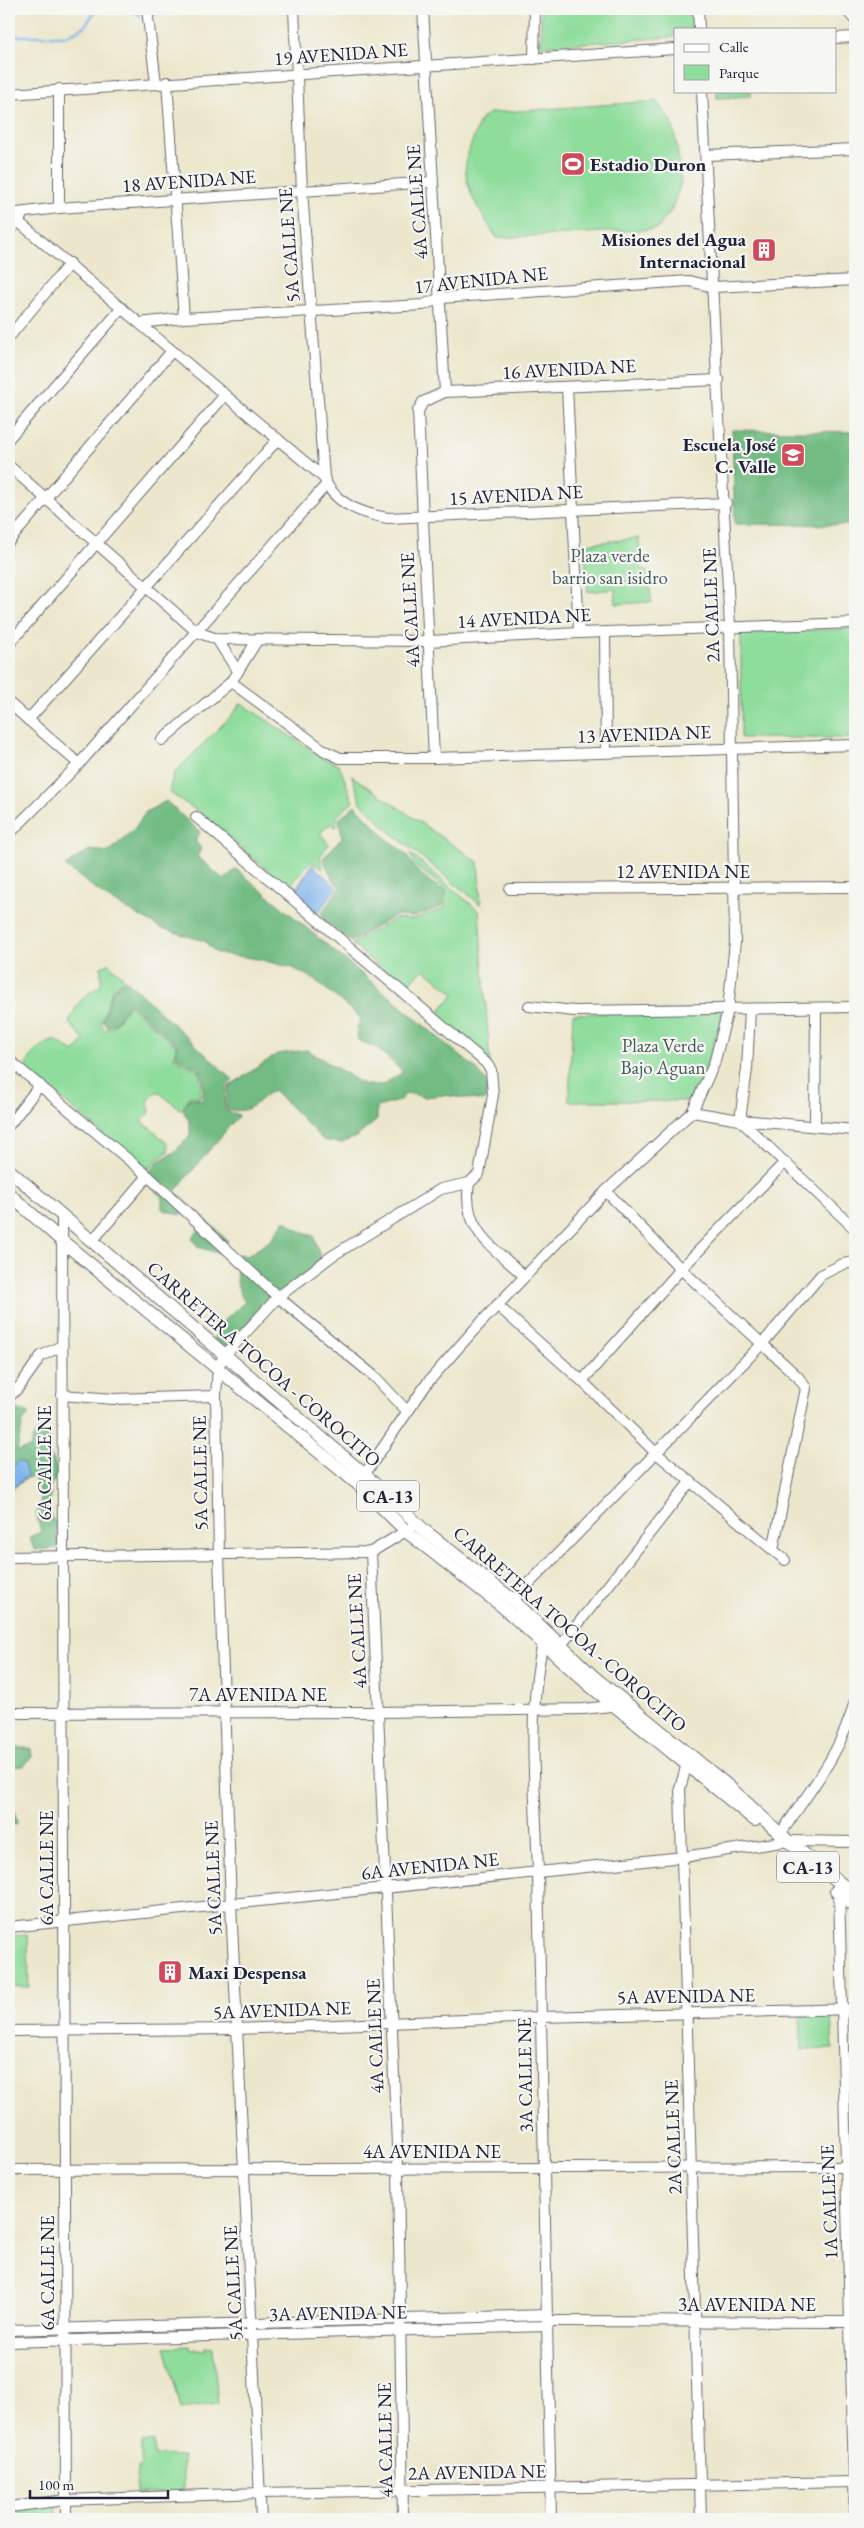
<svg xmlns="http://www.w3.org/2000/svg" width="864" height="2528" viewBox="0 0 864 2528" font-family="'EB Garamond',serif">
<rect width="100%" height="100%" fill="#f6f6f2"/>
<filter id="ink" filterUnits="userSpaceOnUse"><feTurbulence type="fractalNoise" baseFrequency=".02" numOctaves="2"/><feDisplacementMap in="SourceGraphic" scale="10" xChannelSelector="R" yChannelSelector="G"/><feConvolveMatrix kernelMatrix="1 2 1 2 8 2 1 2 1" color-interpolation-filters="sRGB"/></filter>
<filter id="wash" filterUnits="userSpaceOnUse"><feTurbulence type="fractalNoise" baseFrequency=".0096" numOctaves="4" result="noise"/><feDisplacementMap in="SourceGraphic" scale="20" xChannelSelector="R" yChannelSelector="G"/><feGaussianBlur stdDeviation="1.12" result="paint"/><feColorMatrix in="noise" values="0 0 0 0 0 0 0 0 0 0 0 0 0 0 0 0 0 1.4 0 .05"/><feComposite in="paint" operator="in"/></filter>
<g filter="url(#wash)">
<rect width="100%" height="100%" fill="#ece7cc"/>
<g fill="#8edd9b" stroke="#58806b">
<path d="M541 9H696L697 29H675V37L541 46Z"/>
<path d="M717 91H751V96L717 98Z"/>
<path d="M656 101 672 122 677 146 681 183 671 211 657 229 497 238C485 219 470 199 466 176 463 159 475 136 480 120L490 113Z"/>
<path d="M639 538 641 569 647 570 652 602 616 604 615 589 588 592 584 544Z"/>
<path d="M855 629V738H741V631Z"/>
<path d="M241 703 323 758 339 765 353 802 337 816 336 827 330 824 320 833 329 844 320 856 323 869 310 862 288 888 199 812 169 792 174 773 232 715Z"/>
<path d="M352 776 478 862 481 905 389 831 361 803Z"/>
<path d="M410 853 479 911 490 1063 436 1015 454 994 424 969 404 989 352 944 396 918 412 920 445 908 446 889 415 866Z"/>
<path d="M109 964 125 979 112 989 101 1024 105 1030 113 1027 129 1005 176 1046 174 1058 198 1071 201 1082 200 1099 190 1096 181 1110 157 1091 148 1101 150 1113 142 1121 168 1144V1152L155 1161 147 1172 26 1069C30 1052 39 1046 55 1040L74 1052 84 1040 69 1023C76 1005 83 994 101 986V967Z"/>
<path d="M724 1010 701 1084 689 1101H569L573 1014Z"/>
<path d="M28 1935 29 1987H10L9 1936Z"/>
<path d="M831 2015 833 2049 802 2050 800 2017Z"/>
<path d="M190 2346 191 2350H205V2346L213 2347 218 2404 181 2409 165 2347Z"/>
<path d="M154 2441V2456L183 2457V2492L136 2494 137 2467H141V2443Z"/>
<path d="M57 2505V2519H9V2511Z"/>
</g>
<g fill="#72bc83" stroke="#4a6f5f">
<path d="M732 430 855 432V525L735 524Z"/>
<path d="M166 801 200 832 195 840 201 849 197 856 224 880 236 869 476 1069 487 1082V1098L484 1101 444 1095 425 1097 407 1093 399 1101 377 1107V1120L356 1137 341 1143 323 1140 274 1090C254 1101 253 1115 227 1109L228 1087 277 1054 307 1050 365 1085H382L403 1072 377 1048 358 1040 357 1028 361 1018 314 979 293 968 258 959 216 953 204 941 161 928 109 899 65 866 89 850 109 852 134 829 146 812Z"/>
<path d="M355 805 385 837 407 855 414 868 429 881 445 891 443 906 413 917 396 915 351 942 323 920 322 913 340 887 332 878 323 858 342 838 339 819Z"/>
<path d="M126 980 233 1080 226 1087 225 1111 239 1115 175 1191 228 1241 218 1253 198 1247 192 1237 202 1227 186 1212 179 1215 162 1209V1196L153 1189 149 1173 157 1162 173 1153 190 1136V1123L183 1110 190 1098 203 1101V1081L200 1070 176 1057 177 1045 129 1003 115 1023 108 1027 103 1022 113 990Z"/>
<path d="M285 1220 298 1230 314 1236 321 1260 223 1351 213 1339 223 1321 245 1302C235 1286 235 1272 239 1254L247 1256 271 1240Z"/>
<path d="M13 1407 30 1414 23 1421 17 1451 30 1448 34 1436 41 1428 50 1437 45 1449 54 1460 58 1476 50 1486 51 1517 56 1522 58 1548 35 1550 29 1537 41 1532 36 1513C45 1501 39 1490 34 1477L27 1478 12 1489 9 1486V1412Z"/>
<path d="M9 1748H31L32 1757 24 1766 10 1767 9 1773Z"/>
<path d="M9 1785 17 1824 9 1826Z"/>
</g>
<g fill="#7fb4ed" stroke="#506b94">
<path d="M312 865 337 887 318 913 293 893Z"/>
<path d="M18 1461 24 1464 27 1476 13 1488 9 1483V1471Z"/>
</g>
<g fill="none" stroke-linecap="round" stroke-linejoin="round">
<g stroke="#7fb4ed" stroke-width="2.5">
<path d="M121 9 132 10 140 16"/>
<path d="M155 14 164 9"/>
<path d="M9 36H66L84 27 97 9"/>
</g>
</g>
</g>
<g filter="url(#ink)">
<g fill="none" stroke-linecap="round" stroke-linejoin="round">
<defs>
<g id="minor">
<path d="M147 9 156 83"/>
<path d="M294 9 302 191 324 478C334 504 363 514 388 518L726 503"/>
<path d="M423 9 445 392"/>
<path d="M698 9 699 29"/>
<path d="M846 9 855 20"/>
<path d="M835 38 855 37"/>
<path d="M534 59 535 9"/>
<path d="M167 82 184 318"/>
<path d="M9 94 675 49"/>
<path d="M706 155 855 149"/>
<path d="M59 208V89"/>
<path d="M9 214 59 208 432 182"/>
<path d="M9 214 324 478"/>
<path d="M9 231 21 217"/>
<path d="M140 323 184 318 423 305 441 298 689 281 713 287 855 280"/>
<path d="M9 337 70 263"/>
<path d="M567 387 579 633"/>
<path d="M9 438 122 308"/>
<path d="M9 466 197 632 217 639 429 641 579 633 855 623"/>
<path d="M9 541 172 351"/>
<path d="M605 632 606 752"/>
<path d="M217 639 238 672"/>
<path d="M9 644 225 395"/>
<path d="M231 682 325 751 340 758H434L855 745"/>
<path d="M9 703 79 764"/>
<path d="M28 720 278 439"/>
<path d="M162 740 231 682 258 639"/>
<path d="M434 758 418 411 423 402 445 392 719 380"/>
<path d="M196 817 486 1063 491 1070 493 1095 479 1174 469 1183 441 1189 332 1256 278 1297 224 1356 218 1367 216 1396 219 1554 231 1905 261 2519"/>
<path d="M9 834 79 764 326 485"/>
<path d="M510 889 855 887"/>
<path d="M529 1006 574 1011 855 1007"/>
<path d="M750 1010 747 1069 740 1120 855 1229"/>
<path d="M9 1060 148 1176 278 1297 375 1377 407 1411"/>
<path d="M692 1112 740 1120 855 1130"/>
<path d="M9 1125 40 1085"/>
<path d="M815 1125 816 1008"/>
<path d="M469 1183C462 1230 492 1246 523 1275"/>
<path d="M606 1191 681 1269 798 1377 806 1388 773 1550"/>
<path d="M62 1217 66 2519"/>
<path d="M93 1240 148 1176"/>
<path d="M497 1305 582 1381 655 1452 785 1560"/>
<path d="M582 1381 681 1269 785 1162"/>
<path d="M62 1395 114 1399 216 1396"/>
<path d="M9 1397 20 1386 41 1356 61 1346"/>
<path d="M360 1481 428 1382 474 1330 606 1191 692 1112 714 1064 728 1010 735 942 730 627 702 91"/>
<path d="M371 1552 398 2168 403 2519"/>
<path d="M9 1557 371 1552 411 1528"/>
<path d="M513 1600 762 1344 821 1275 843 1264 855 1262"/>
<path d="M544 1639C526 1710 536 1799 538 1872L551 2519"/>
<path d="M562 1644 690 1482"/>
<path d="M9 1713 378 1712 583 1709 620 1705"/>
<path d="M689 1757 680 1788 701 2519"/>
<path d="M781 1833C811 1789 841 1754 855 1701"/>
<path d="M839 1889 855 2519"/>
<path d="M9 1927 683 1857 788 1841 855 1842"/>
<path d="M9 2031 237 2029 541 2017 855 2009"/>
<path d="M9 2170 855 2167"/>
<path d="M548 2321 855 2322"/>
<path d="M9 2330 548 2315"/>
<path d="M9 2342 548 2326"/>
<path d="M9 2507 66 2500 261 2493 855 2482"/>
</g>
<g id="major">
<path d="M9 1170 365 1475 425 1531 513 1600 594 1677 728 1786 788 1841 855 1895"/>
<path d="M9 1194 62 1241 358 1484 407 1532 503 1607 588 1684 755 1820"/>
<path d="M836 1891 855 1907"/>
</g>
</defs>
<use href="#minor" stroke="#69676e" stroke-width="12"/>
<use href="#major" stroke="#69676e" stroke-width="14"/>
<use href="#minor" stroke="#fff" stroke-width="10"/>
<use href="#major" stroke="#fff" stroke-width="12"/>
</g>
</g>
<defs>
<symbol id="stadium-square" viewBox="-11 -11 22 22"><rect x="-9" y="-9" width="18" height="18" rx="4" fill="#d1495b" stroke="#f6f6f2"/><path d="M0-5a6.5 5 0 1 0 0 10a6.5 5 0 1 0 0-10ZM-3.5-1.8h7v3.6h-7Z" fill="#fff"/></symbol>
<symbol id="building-square" viewBox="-11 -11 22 22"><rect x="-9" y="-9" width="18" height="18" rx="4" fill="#d1495b" stroke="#f6f6f2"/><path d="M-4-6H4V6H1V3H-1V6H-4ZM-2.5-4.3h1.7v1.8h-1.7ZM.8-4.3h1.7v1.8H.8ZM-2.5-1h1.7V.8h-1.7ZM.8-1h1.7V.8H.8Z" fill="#fff"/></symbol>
<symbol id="school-square" viewBox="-11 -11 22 22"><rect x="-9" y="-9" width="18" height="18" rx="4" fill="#d1495b" stroke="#f6f6f2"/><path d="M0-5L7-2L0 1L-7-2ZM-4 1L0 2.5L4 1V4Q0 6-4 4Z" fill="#fff"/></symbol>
</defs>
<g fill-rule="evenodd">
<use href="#stadium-square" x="559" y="150" width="28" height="28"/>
<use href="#building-square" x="750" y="236" width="28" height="28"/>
<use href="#school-square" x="779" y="441" width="28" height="28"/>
<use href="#building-square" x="156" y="1958" width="28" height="28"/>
</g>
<g text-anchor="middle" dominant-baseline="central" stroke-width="4.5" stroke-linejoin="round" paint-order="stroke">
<g fill="#f6f6f2" stroke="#626272" stroke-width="1">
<rect x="357" y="1480.5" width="62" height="31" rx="4"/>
<rect x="777" y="1851.5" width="62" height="31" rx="4"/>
</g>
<g font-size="18" font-weight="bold" fill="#22223b">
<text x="388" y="1496">CA-13</text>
<text x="808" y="1867">CA-13</text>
</g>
<g font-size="19" fill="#22223b" stroke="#f6f6f2">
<text transform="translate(341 54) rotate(-4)">19 AVENIDA NE</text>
<text transform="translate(189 181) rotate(-4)">18 AVENIDA NE</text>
<text transform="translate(417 202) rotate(-94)">4A CALLE NE</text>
<text transform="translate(289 245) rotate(-94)">5A CALLE NE</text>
<text transform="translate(481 280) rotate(-6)">17 AVENIDA NE</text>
<text transform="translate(569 369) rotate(-3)">16 AVENIDA NE</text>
<text transform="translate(516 495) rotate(-3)">15 AVENIDA NE</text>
<text transform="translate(711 605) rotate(-92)">2A CALLE NE</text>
<text transform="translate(410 610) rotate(-93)">4A CALLE NE</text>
<text transform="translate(524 618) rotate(-3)">14 AVENIDA NE</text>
<text transform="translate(644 734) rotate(-2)">13 AVENIDA NE</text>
<text x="683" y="871">12 AVENIDA NE</text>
<text transform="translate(264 1364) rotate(41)">CARRETERA TOCOA - COROCITO</text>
<text transform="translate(44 1463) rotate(-90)">6A CALLE NE</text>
<text transform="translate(200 1473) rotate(-91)">5A CALLE NE</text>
<text transform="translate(570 1629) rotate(41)">CARRETERA TOCOA - COROCITO</text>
<text transform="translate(357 1631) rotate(-93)">4A CALLE NE</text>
<text x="258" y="1694">7A AVENIDA NE</text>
<text transform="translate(430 1866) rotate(-6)">6A AVENIDA NE</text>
<text transform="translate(46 1868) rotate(-90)">6A CALLE NE</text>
<text transform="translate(213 1878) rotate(-92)">5A CALLE NE</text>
<text transform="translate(686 1996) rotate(-1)">5A AVENIDA NE</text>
<text transform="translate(282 2010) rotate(-2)">5A AVENIDA NE</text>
<text transform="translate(375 2036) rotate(-92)">4A CALLE NE</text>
<text transform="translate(525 2075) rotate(-91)">3A CALLE NE</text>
<text transform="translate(673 2137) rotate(-92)">2A CALLE NE</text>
<text x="432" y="2151">4A AVENIDA NE</text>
<text transform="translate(829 2202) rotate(-92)">1A CALLE NE</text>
<text transform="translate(47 2273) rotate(-90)">6A CALLE NE</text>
<text transform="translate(233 2283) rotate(-93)">5A CALLE NE</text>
<text x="747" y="2304">3A AVENIDA NE</text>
<text transform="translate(338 2313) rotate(-1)">3A AVENIDA NE</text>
<text transform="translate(385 2440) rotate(-91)">4A CALLE NE</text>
<text transform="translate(477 2472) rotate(-1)">2A AVENIDA NE</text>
</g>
<g font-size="19" font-weight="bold" fill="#22223b" stroke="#f6f6f2" text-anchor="start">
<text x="590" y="164">Estadio Duron</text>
<text x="746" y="239" text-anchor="end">Misiones del Agua<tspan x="746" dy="22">Internacional</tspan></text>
<text x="776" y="444" text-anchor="end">Escuela José<tspan x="776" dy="22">C. Valle</tspan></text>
<text x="188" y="1972">Maxi Despensa</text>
</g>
<g font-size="19" fill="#425a58" stroke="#f6f6f2">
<text x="610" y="555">Plaza verde<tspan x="610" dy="22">barrio san isidro</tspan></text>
<text x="663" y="1045">Plaza Verde<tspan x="663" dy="22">Bajo Aguan</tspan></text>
</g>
</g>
<rect width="864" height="2528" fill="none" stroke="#f6f6f2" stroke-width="30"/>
<rect x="674" y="28" width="162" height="65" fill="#f6f6f2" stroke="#a1a1a9"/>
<rect x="684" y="44" width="25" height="8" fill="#ffffff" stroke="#a1a1a9"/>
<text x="719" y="52" font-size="15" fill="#22223b">Calle</text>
<rect x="684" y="65" width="25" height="15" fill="#8edd9b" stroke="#a1a1a9"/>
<text x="719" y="78" font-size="15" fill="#22223b">Parque</text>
<path d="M30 2490v8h138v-8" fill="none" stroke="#22223b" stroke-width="2.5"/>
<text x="38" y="2490" font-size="15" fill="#22223b" stroke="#f6f6f2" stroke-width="4" paint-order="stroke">100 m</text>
</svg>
